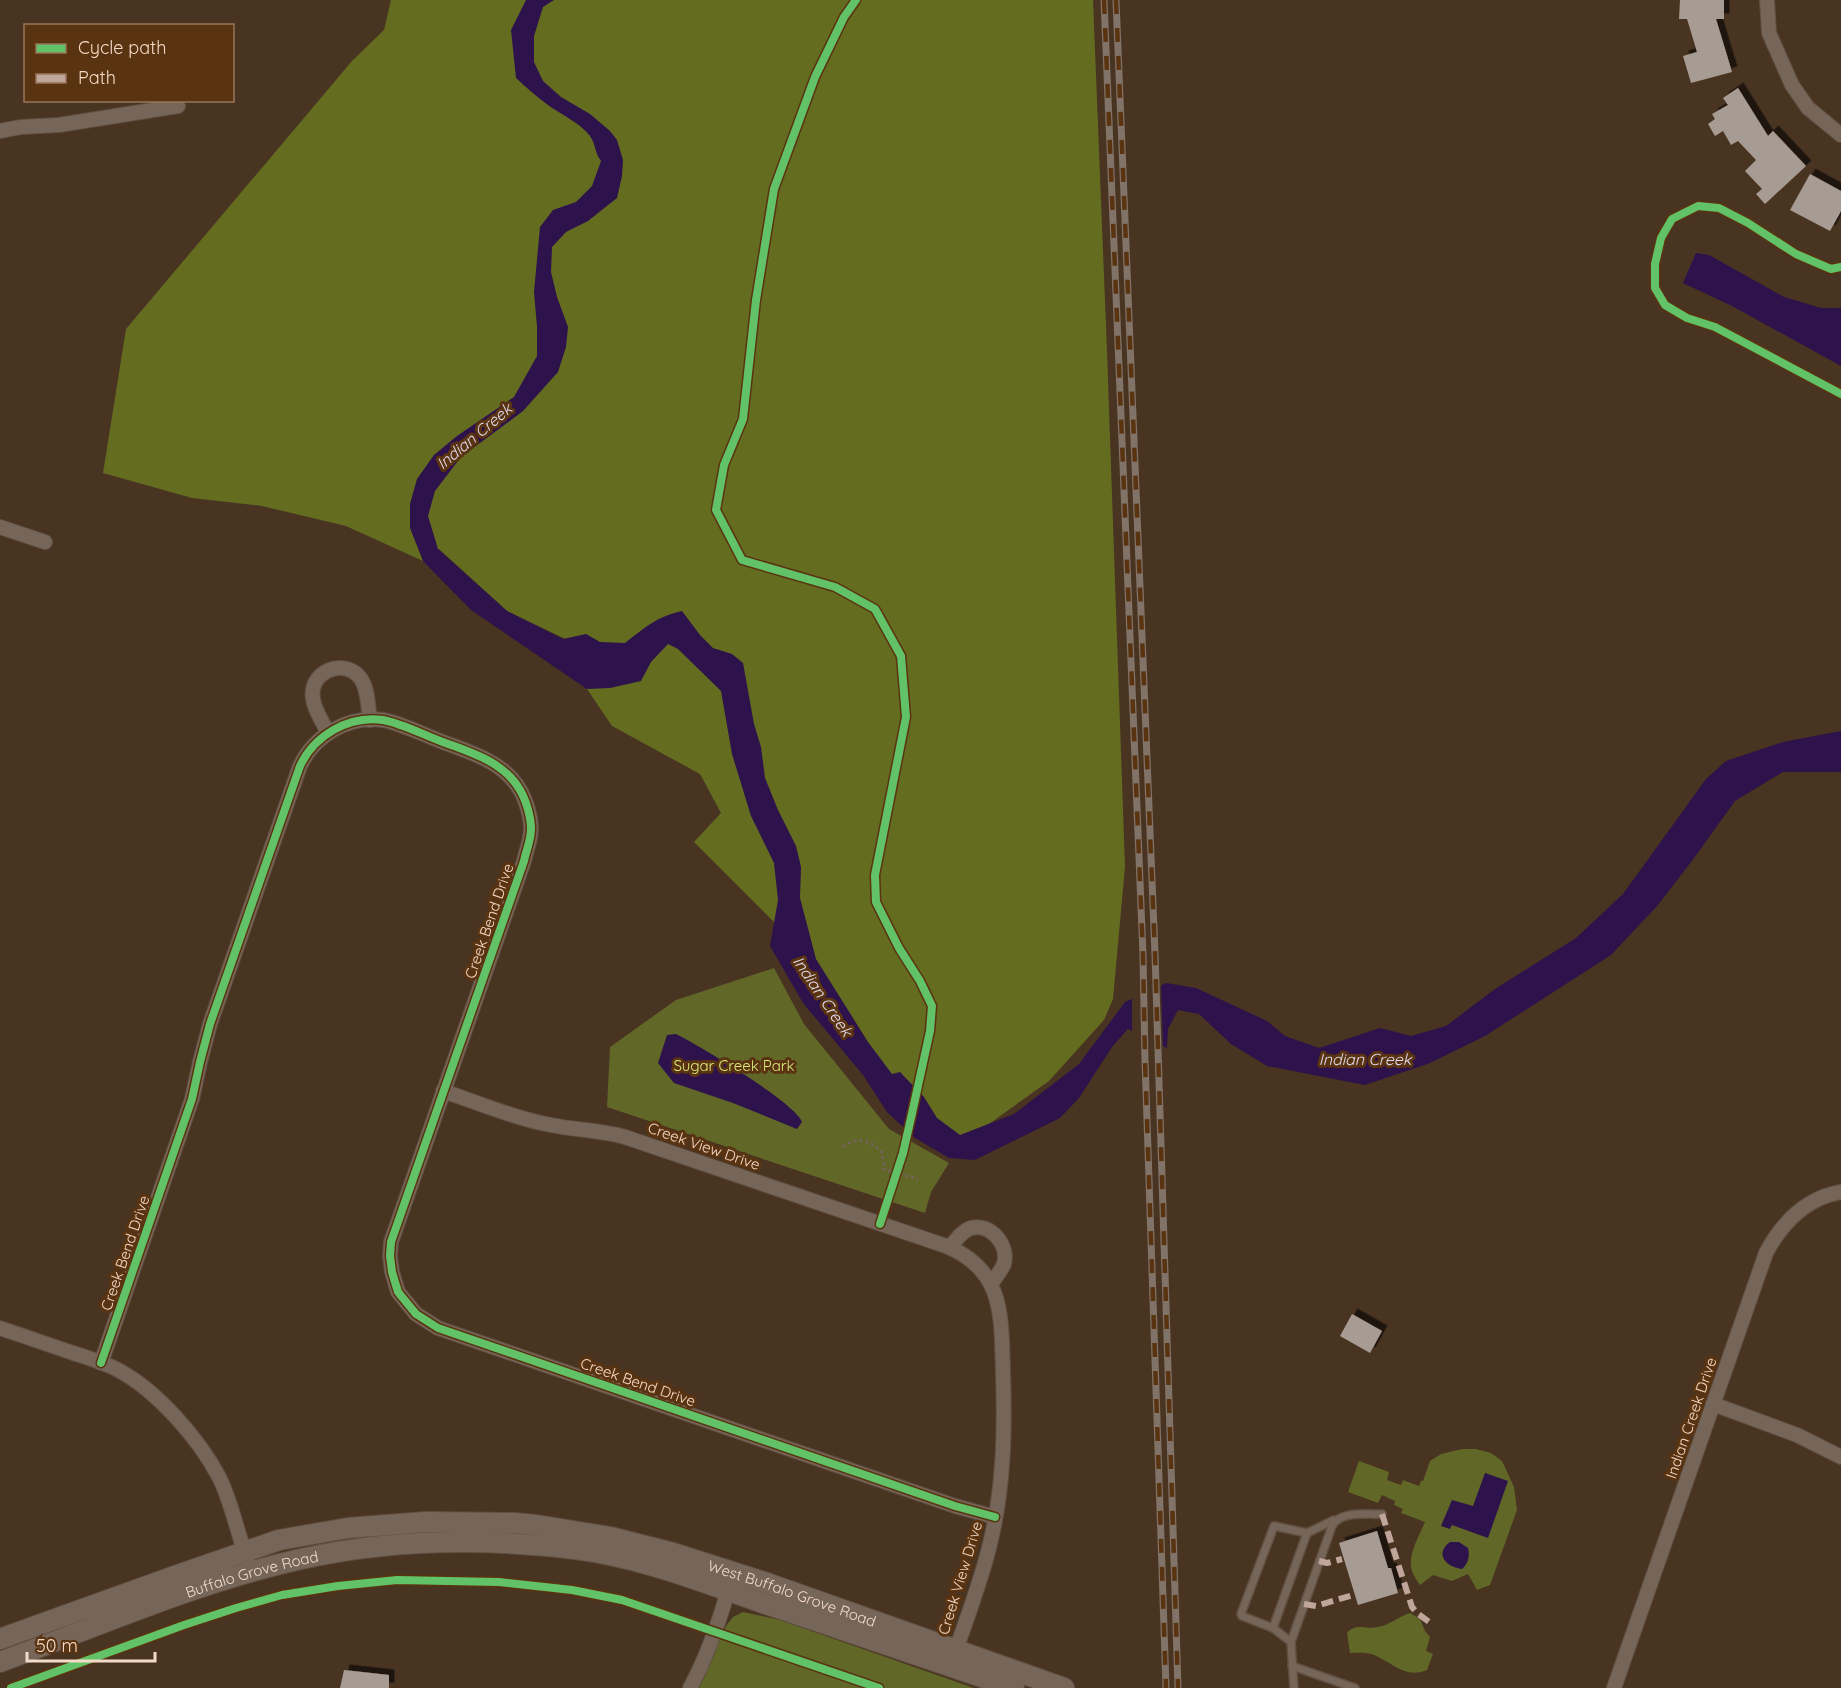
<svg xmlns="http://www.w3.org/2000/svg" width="1841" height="1688" viewBox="0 0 1841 1688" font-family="Quicksand,sans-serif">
<defs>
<filter id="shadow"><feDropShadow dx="5.5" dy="-5.5" stdDeviation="0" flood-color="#0009"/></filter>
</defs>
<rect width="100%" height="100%" fill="#493422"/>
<g fill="#606727">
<path d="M774 968 804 1024 889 1129 949 1163 931 1192 925 1213 607 1107 610 1047 676 1000Z"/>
<path d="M1462 1449H1476L1491 1453 1502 1461 1514 1487 1517 1510 1490 1585 1477 1590 1468 1574 1452 1581 1433 1575 1420 1585C1417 1581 1414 1576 1412 1571 1407 1556 1419 1536 1425 1522L1401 1513 1403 1509 1394 1505 1395 1501 1382 1495 1378 1503 1348 1492 1359 1461 1389 1472 1387 1480 1401 1485 1403 1480 1419 1486 1421 1481H1423L1430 1461 1441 1454Z"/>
<path d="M743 1612 780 1620 974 1688H698L726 1626 733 1617Z"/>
<path d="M1410 1613 1420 1619 1425 1631 1430 1637 1426 1651 1433 1654 1427 1670C1405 1679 1393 1663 1374 1655 1366 1652 1358 1653 1350 1653L1347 1633C1356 1622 1366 1630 1378 1627 1390 1625 1399 1616 1410 1613Z"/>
</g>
<path fill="#646c20" d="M391 0H1093L1107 351 1125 867 1113 999 1104 1020 1049 1081 958 1146 928 1136 804 952 694 842 721 813 700 774 612 726 587 689 599 655 507 611 439 549 423 561 346 526 262 506 192 498 103 473 126 329 352 61 384 30Z"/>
<g fill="#2d124b">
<path d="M526 0H554L543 7 534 36V62L543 81 561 97 590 114 610 131 617 140 623 160 622 176 617 198 588 221 566 232 552 247 551 272 557 297 568 327 566 347 558 372 523 411 461 457 435 491 428 516 438 549 507 611 563 639 586 634 600 642 625 643C644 628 658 616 682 611L700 635 713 648 732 654 743 663 754 724 761 747 765 778 778 810 796 846 801 867 800 898 816 959 868 1042 892 1074 900 1072 924 1097 937 1118 960 1135 1014 1114 1079 1064 1125 1002 1166 983 1196 988 1267 1021 1285 1036 1319 1048 1380 1028 1411 1036 1446 1026 1495 989 1576 938 1623 894 1706 779 1726 761 1783 742 1841 731V772H1783L1735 801 1694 858 1658 905 1611 955 1485 1036 1430 1063 1365 1085 1267 1066 1231 1044 1199 1014 1178 1010 1168 1029 1167 1048 1128 1029 1112 1047 1079 1098 1060 1118 975 1160 949 1158 915 1138 887 1112 863 1075 803 1003 770 946 778 900 774 863 751 816 740 780 732 754 721 691 678 649 668 644 651 662 641 681 610 688 587 689 471 610 423 561 410 528V504L417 479 434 455 457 436 514 397 537 356V327L534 292 540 227 553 210 576 202 592 186 601 161C594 151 596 145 590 136 580 123 562 115 548 105 537 97 526 87 516 78L511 30Z"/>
<path d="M1696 253 1709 255 1784 297 1821 308H1841V366L1732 306 1683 283Z"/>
<path d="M676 1034C698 1045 796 1103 802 1122L797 1129 733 1103 674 1083 658 1063 667 1035Z"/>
<path d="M1485 1473 1508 1481 1488 1538 1452 1525 1450 1529 1441 1526 1452 1500 1473 1506Z"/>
<path d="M1450 1542H1459L1468 1548C1470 1556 1468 1564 1462 1569 1446 1567 1434 1554 1450 1542Z"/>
</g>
<path fill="#493422" d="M1161 982 1163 1049 1132 1034V996Z"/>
<g fill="#a79c93" filter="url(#shadow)">
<path d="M1680 0H1724V19H1716L1732 72 1691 83 1683 56 1697 52 1687 19H1679Z"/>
<path d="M1738 88 1768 136 1773 131 1806 166 1765 204 1756 194 1762 189 1745 171 1756 160 1738 141 1731 145 1723 131 1715 136 1708 124 1715 119 1712 114 1728 105 1723 98Z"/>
<path d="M1810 174 1841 191V211L1830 231 1790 210Z"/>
<path d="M1352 1314 1382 1331 1370 1353 1340 1336Z"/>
<path d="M1377 1531 1388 1568H1391L1398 1593 1358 1605 1339 1543Z"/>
<path d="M344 1670 389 1675V1688H340Z"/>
</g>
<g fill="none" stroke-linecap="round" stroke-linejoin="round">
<defs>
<g id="lane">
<path d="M1307 1533 1334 1520"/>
<path d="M1273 1628 1307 1533 1274 1526 1241 1614 1242 1616 1273 1628 1291 1642 1294 1688"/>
<path d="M1291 1642 1332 1526C1341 1510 1365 1515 1382 1514"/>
<path d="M1292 1666 1355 1688"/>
</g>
<g id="street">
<path d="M1767 0 1769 33 1792 85 1808 108 1841 135"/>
<path d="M0 131 21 127 59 125 178 106"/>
<path d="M0 527 45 542"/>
<path d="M328 733C322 720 310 704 313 689 318 667 348 660 361 679 368 689 368 707 370 720"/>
<path d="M443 1091C479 1103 514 1118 551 1125 575 1130 600 1130 625 1137L946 1246C1005 1270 1001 1317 1003 1371 1005 1431 1004 1489 989 1548 980 1584 966 1620 954 1656"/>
<path d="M950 1247C956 1240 962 1231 971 1228 991 1223 1009 1245 1004 1264 1001 1271 995 1278 991 1284"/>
<path d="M0 1328C24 1336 49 1345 73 1353 89 1358 106 1363 120 1371 158 1392 199 1439 219 1477 232 1503 237 1532 247 1559"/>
<path d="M101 1363 192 1099 200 1062 210 1024 300 766C314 736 348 715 383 720 401 723 426 736 443 742 472 753 504 762 520 790 526 800 531 817 531 829 531 840 526 851 524 861L391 1242 390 1256 392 1272 398 1292 416 1314 438 1328 955 1506 995 1517"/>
<path d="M1713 1404 1797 1435 1841 1457"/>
<path d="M690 1688C707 1657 718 1625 728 1591"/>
<path d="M1614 1688 1766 1253C1782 1223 1806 1198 1841 1192"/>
</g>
<g id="secondary">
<path id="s1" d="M0 1639 172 1577 279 1540 348 1528 426 1522 514 1523 536 1525 610 1537 673 1553 767 1583 1064 1688"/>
<path id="s2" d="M0 1662C99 1626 197 1582 301 1559 391 1539 484 1538 575 1549 640 1557 702 1582 763 1603 847 1631 931 1660 1014 1688"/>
</g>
</defs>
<use href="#lane" stroke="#614f41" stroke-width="10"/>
<use href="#street" stroke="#614f41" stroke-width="16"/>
<use href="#secondary" stroke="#614f41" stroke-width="22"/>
<path stroke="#746458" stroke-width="3" stroke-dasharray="3 3" stroke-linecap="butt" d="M843 1147C857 1136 869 1140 881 1151L884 1163 883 1169 918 1179"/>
<use href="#lane" stroke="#766659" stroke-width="7"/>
<use href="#street" stroke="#766659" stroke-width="14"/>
<use href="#secondary" stroke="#766659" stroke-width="20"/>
<defs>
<g id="rail">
<path d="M1104 0 1143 955 1145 1060 1166 1688"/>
<path d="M1116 0 1155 954 1178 1688"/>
</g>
</defs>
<use href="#rail" stroke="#817367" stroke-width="7"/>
<use href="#rail" stroke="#5a3311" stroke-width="4.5" stroke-dasharray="14" stroke-linecap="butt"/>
<g stroke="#c0a59a" stroke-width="6" stroke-dasharray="12 6" stroke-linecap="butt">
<path d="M1382 1514 1412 1607 1417 1613 1432 1624"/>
<path d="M1319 1561 1327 1563 1342 1559"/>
<path d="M1304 1604 1316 1606 1353 1595"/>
</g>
<defs>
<g id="cycleway">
<path d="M856 0 844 17 815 77 774 189 756 300 743 419 724 465 716 510 742 560 835 587 875 609 901 656 906 717 875 875 876 902 899 948 920 981 932 1006 930 1031 911 1118 903 1153 880 1224"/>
<path d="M1841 267 1831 269 1796 254 1748 223 1719 208 1698 206 1672 219 1661 238 1655 264V288L1665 305 1687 318 1715 327 1841 394"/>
<path d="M101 1363 192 1099 200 1062 210 1024 300 766C314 736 348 715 383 720 401 723 426 736 443 742 472 753 504 762 520 790 526 800 531 817 531 829 531 840 526 851 524 861L391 1242 390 1256 392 1272 398 1292 416 1314 438 1328 955 1506 995 1517"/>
<path d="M11 1688 184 1625 236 1608 282 1595 338 1586 397 1580 499 1582 572 1590 622 1600 879 1688"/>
</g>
</defs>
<use href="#cycleway" stroke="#5a3311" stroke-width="11"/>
<use href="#cycleway" stroke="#61c268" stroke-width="8"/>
</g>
<g text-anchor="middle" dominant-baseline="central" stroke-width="6" stroke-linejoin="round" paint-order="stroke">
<g font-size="15" fill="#f4dbc9" stroke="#5a3311">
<text transform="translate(489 921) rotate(-71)">Creek Bend Drive</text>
<text transform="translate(704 1146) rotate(19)">Creek View Drive</text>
<text transform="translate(125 1253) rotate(-71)">Creek Bend Drive</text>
<text transform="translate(638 1382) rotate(19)">Creek Bend Drive</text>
<text transform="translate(1691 1418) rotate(-71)">Indian Creek Drive</text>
<text stroke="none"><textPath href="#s2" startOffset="267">Buffalo Grove Road</textPath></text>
<text transform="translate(960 1578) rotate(-73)">Creek View Drive</text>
<text stroke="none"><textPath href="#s1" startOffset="820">West Buffalo Grove Road</textPath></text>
</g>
<g font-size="15" fill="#d9ec7d" stroke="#5a3311">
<text x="734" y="1065">Sugar Creek Park</text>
</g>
<g font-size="16" font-style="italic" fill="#e1dcf0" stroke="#5a3311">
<text transform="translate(474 436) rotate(-40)">Indian Creek</text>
<text transform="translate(823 996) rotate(56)">Indian Creek</text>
<text x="1365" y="1059">Indian Creek</text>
</g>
</g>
<rect x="24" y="24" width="210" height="78" fill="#5a3311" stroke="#98765b" stroke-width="1.5"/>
<rect x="36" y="44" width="30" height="9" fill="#61c268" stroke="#98765b" stroke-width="1.5"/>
<text x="78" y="54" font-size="18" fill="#f4dbc9">Cycle path</text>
<rect x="36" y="74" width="30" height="9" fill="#c0a59a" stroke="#98765b" stroke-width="1.5"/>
<text x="78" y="84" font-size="18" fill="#f4dbc9">Path</text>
<path d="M27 1652v9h128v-9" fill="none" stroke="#f4dbc9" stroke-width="3"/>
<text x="36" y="1652" font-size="18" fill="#f4dbc9" stroke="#5a3311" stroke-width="4.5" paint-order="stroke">50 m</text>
</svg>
